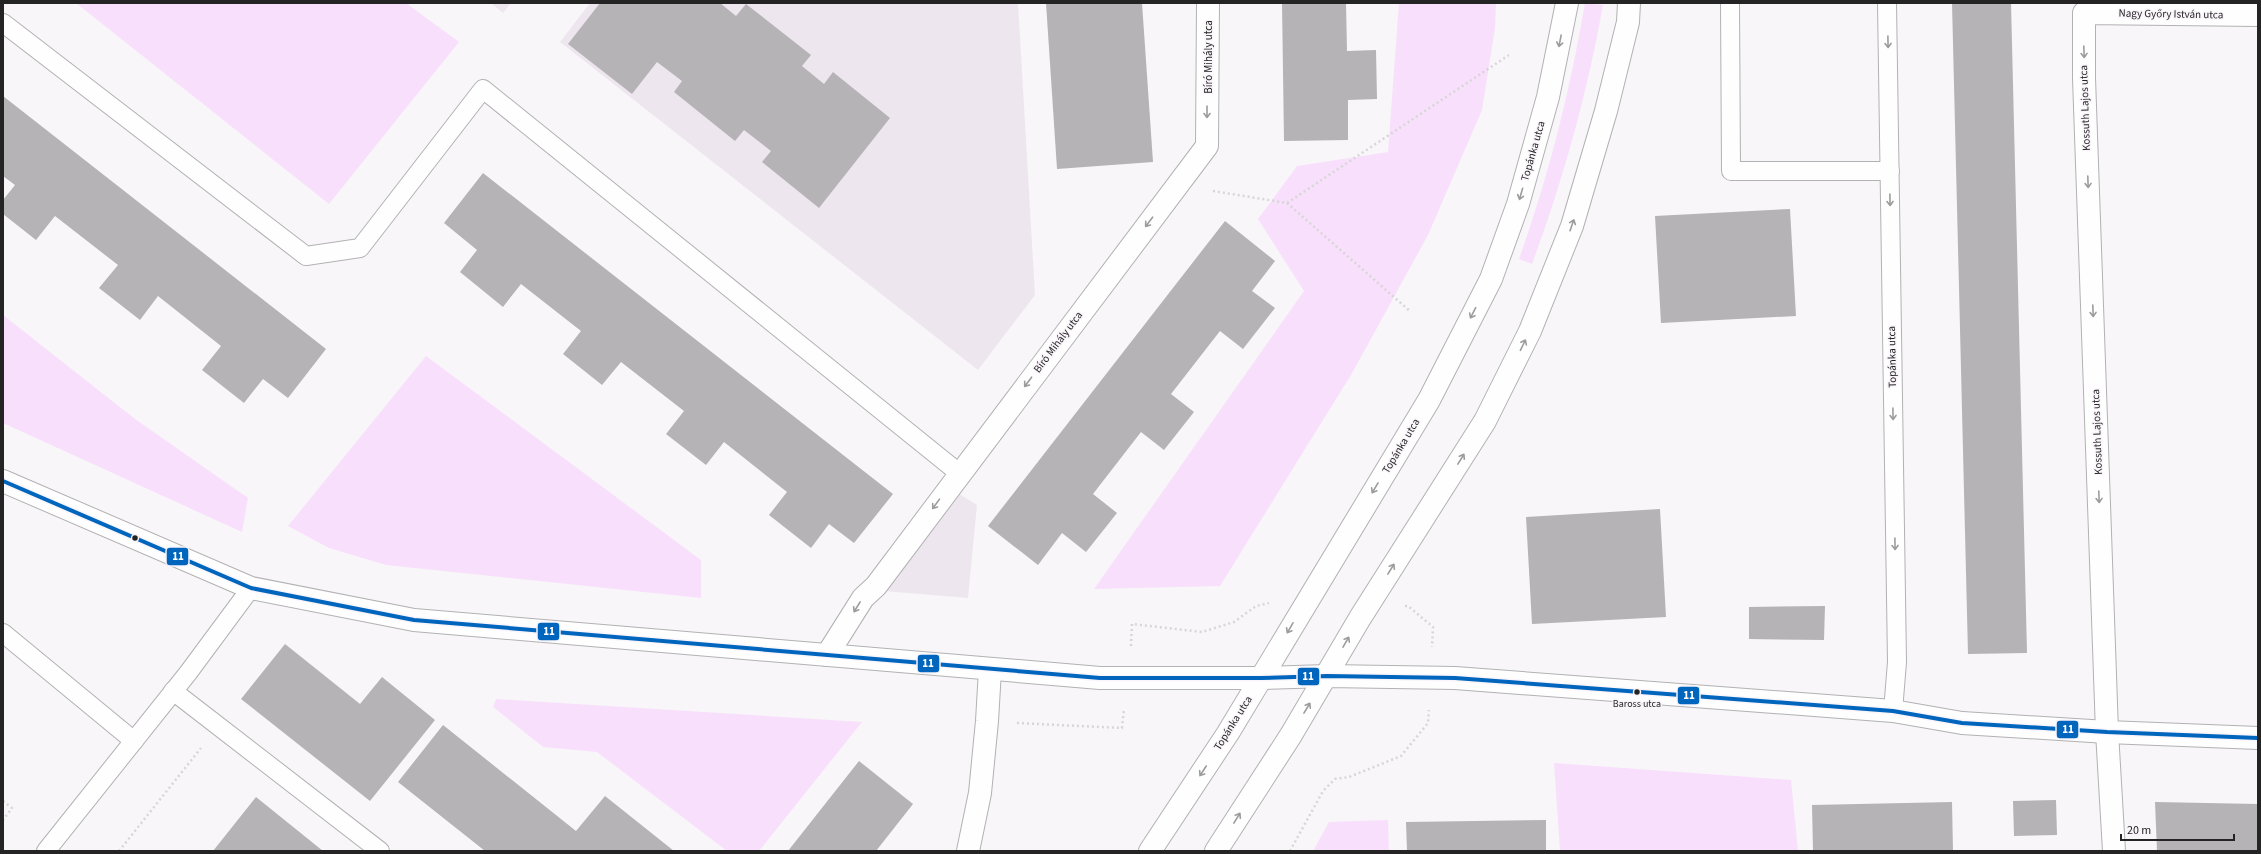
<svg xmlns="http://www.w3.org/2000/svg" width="2261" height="854" viewBox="0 0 2261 854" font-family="'Source Sans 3',sans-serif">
<rect width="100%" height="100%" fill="#f8f6f9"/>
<g fill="#ede6ee">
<path d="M491 3H511L503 13Z"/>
<path d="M590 3H1018L1035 295 978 370 560 42Z"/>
<path d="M956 492 977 505 968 598 884 591Z"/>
</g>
<g fill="#f8dffb">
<path d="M76 3H406L459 42 329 204Z"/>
<path d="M1399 3H1496L1495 28 1482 110 1428 235 1351 375 1220 586 1094 589 1304 291 1258 219 1297 166 1388 152Z"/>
<path d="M1585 3 1603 5C1587 95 1563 180 1532 264L1519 259C1549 175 1570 91 1585 3Z"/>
<path d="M3 315 135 419 248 498 242 532 3 423Z"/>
<path d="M426 356 701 560V598L386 565 329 548 288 526Z"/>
<path d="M496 699 862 722 759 851H727L597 752 543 747 493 707Z"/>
<path d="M1554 763 1791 780 1798 851H1560Z"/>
<path d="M1388 820 1389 851H1313L1329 822Z"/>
</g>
<g fill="#b5b3b5">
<path d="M600 3H720L736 16 746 4 811 55 802 66 824 84 833 72 890 118 819 208 762 162 771 151 744 130 735 141 674 92 682 81 657 62 632 94 568 44Z"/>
<path d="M1046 3H1142L1153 162 1057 169Z"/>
<path d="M1282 3H1346L1347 51 1376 50 1377 99 1348 100V140L1284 141Z"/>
<path d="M1952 3H2011L2027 653 1968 654Z"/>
<path d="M3 96 326 349 288 398 263 379 244 403 202 370 221 346 158 296 140 320 99 288 118 265 55 216 36 240 3 214V200L15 185 3 176Z"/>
<path d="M483 173 893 494 854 543 829 524 811 548 769 515 787 492 724 442 706 465 666 434 684 411 621 362 602 385 563 354 581 331 521 284 503 307 460 272 477 250 444 223Z"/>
<path d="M1790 209 1796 316 1661 323 1655 216Z"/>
<path d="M1225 221 1275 261 1252 291 1275 308 1243 349 1220 331 1171 394 1194 412 1164 450 1141 432 1093 494 1117 513 1086 552 1062 533 1038 565 988 526Z"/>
<path d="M1660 509 1666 617 1532 624 1526 517Z"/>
<path d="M1825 606 1824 640 1749 639V607Z"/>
<path d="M285 644 360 704 382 677 435 720 370 801 241 699Z"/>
<path d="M443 725 576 831 605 796 674 851H485L398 782Z"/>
<path d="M859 761 913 804 876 851H788Z"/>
<path d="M256 797 323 851H213Z"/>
<path d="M2056 800 2057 835 2014 836 2013 801Z"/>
<path d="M1952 802 1953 851H1813L1812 805Z"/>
<path d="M2155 802 2258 804V851H2157Z"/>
<path d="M1546 820V851H1407L1406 822Z"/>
</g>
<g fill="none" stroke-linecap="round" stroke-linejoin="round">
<defs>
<g id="service">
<path d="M1730 3 1731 171H1890"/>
<path d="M1887 3 1897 662 1893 711"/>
<path d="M3 23 306 256 360 248 483 89 959 473"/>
<path d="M3 633 134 741"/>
<path d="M173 691 380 851"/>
<path d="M46 851 188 673 251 588"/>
</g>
<g id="minor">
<path d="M827 655 863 598 876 586 1207 146 1208 3"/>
<path d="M2107 732 2084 78V13L2258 15"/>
<path d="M968 851 980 793 987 721 990 670"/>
</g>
<g id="tertiary">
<path d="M3 481 251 588 414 620 1100 678H1261L1327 676 1455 678 1893 711 1962 723 2107 732 2258 738"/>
<path d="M2107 732 2114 851"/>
<path d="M1150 851 1228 733 1429 400 1491 279 1518 204 1548 97 1567 3"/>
<path d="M1216 851 1291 735 1360 618 1485 421 1530 331 1572 226 1606 111 1628 22 1629 3"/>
</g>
</defs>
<use href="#service" stroke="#b2b1b3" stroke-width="20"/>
<use href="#minor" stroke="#b2b1b3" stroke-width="24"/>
<use href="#tertiary" stroke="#b2b1b3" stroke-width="24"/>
<g stroke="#d7d6d7" stroke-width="2.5" stroke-dasharray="2 3" stroke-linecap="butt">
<path d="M1213 191 1287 203 1509 55"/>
<path d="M1287 203 1411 312"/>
<path d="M1405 606H1408L1433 627 1432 647"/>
<path d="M1131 646 1132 624 1202 632 1234 622 1256 606 1269 603"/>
<path d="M1017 723 1122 728 1124 709"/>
<path d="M3 801 12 808 3 820"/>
<path d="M119 851 201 748"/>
<path d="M1290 851 1323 791 1335 779 1349 777 1401 756 1428 723 1429 710"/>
</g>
<use href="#service" stroke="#fefefe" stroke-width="18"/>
<use href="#minor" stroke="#fefefe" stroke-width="22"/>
<use href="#tertiary" stroke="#fefefe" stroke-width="22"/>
<defs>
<path id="bus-1" d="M3 481 251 588 414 620 1100 678H1261L1327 676 1455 678 1893 711 1962 723 2107 732 2258 738"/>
</defs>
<use href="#bus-1" stroke="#f9f5fa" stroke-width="7"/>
<use href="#bus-1" stroke="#0065bd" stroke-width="4"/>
</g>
<defs><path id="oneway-shaft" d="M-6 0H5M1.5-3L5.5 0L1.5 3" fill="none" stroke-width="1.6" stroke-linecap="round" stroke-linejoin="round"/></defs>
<g stroke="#9c9c9c">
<use href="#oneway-shaft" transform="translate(1560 41) rotate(101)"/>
<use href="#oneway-shaft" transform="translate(1888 42) rotate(89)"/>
<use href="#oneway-shaft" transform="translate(2084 52) rotate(88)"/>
<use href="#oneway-shaft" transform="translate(1207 112) rotate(90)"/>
<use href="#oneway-shaft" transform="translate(2088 182) rotate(88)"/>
<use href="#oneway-shaft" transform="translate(1521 194) rotate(106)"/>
<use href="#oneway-shaft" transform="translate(1890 200) rotate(89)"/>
<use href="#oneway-shaft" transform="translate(1149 222) rotate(127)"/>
<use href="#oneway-shaft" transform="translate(1572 225) rotate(-71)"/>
<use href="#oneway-shaft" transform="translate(2093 311) rotate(88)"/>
<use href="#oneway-shaft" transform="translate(1473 313) rotate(117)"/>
<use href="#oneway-shaft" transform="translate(1523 345) rotate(-64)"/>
<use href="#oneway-shaft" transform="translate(1028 382) rotate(127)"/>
<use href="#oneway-shaft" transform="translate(1893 414) rotate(89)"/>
<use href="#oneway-shaft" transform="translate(1461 459) rotate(-58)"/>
<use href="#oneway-shaft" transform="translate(1375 488) rotate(121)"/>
<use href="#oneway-shaft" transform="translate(2099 497) rotate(88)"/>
<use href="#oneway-shaft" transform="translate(936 504) rotate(126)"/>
<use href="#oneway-shaft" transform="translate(1895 544) rotate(89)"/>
<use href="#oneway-shaft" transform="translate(1391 569) rotate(-58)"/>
<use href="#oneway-shaft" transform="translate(857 607) rotate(122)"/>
<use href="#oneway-shaft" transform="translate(1290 628) rotate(120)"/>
<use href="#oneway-shaft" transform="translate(1346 642) rotate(-60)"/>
<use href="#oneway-shaft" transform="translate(1307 708) rotate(-59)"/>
<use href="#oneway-shaft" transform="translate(1203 771) rotate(123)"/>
<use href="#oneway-shaft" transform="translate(1237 818) rotate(-58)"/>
</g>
<g fill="#252425" stroke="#f9f5fa" stroke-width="1.5">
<circle cx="135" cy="538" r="3.5"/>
<circle cx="1637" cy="692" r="3.5"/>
</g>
<g text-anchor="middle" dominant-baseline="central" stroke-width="3" stroke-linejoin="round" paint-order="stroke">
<g font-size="10" fill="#252425" stroke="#f9f5fa">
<text x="1637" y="704">Baross utca</text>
</g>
<g font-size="11" fill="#252425" stroke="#f9f5fa">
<text transform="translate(2171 14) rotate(1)">Nagy Győry István utca</text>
<text transform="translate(1208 57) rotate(-90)">Bíró Mihály utca</text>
<text transform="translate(2085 108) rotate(-92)">Kossuth Lajos utca</text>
<text transform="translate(1533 151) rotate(-74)">Topánka utca</text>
<text transform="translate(1058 342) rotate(-53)">Bíró Mihály utca</text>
<text transform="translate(1892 357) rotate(-91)">Topánka utca</text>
<text transform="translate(2097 432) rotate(-92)">Kossuth Lajos utca</text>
<text transform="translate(1401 446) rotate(-59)">Topánka utca</text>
<text transform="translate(1233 723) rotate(-58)">Topánka utca</text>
</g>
</g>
<g stroke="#f9f5fa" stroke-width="1.5">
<rect x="166" y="547" width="23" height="19" rx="4" fill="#0065bd"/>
<rect x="537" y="622" width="23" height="19" rx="4" fill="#0065bd"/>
<rect x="917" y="654" width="23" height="19" rx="4" fill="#0065bd"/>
<rect x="1297" y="667" width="23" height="19" rx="4" fill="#0065bd"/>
<rect x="1677" y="686" width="23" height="19" rx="4" fill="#0065bd"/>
<rect x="2056" y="720" width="23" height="19" rx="4" fill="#0065bd"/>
</g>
<g font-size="11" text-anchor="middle" font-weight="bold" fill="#fff">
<text x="178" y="560">11</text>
<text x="549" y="635">11</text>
<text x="928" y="667">11</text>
<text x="1308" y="680">11</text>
<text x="1689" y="699">11</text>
<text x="2068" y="733">11</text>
</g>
<rect width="2261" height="854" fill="none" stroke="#252425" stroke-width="8"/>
<path d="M2121 834v6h113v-6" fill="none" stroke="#252425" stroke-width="2"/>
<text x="2127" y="834" font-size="12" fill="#252425" stroke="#f9f5fa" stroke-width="3" paint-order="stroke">20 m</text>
</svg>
